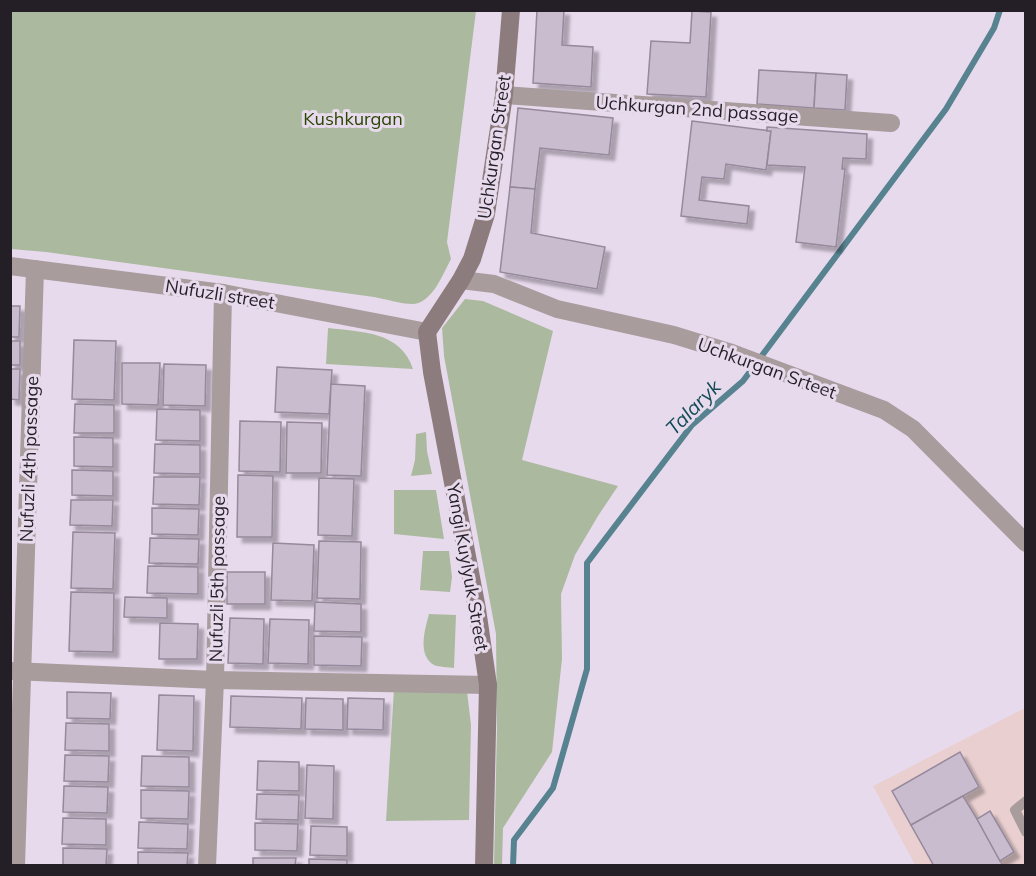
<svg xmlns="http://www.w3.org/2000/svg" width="1036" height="876" viewBox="0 0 1036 876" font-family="Mulish,sans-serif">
<defs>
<filter id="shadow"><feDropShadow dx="5.5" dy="5.5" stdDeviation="1.5" flood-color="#0004"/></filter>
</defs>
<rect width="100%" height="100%" fill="#e8daed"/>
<path fill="#e9cfd0" d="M1025 708V865H915L873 786Z"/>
<g fill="#abba9f">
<path d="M10 11H476L447 242 451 259C443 274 432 304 412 304 400 304 386 299 374 297L46 252 11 249Z"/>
<path d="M465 299 483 301 553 331 522 460 618 486 598 516 575 555 561 594 562 659 552 752 503 828 502 865H494L497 728 496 634 444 356 442 328Z"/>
<path d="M328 328C361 332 401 331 413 369L326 364Z"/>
<path d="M426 432 427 451 432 474 411 476 415 460 416 434Z"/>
<path d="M394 490H436L444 539 394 534Z"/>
<path d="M423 551H449L452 577 450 592 420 590Z"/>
<path d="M429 614 456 615 454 668C448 667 439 667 434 665 417 655 425 629 429 614Z"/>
<path d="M394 689 467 691 471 725 469 820 386 821Z"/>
</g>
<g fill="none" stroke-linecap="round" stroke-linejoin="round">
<path stroke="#57828f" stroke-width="6" d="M513 866 514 840 553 788 587 669V563L692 425 743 381 946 109 994 28 1000 10"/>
</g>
<g fill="#cabccf" stroke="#96899b" stroke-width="1.5" filter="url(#shadow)">
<path d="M537 10H564L562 45 593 47 591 87 533 83Z"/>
<path d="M692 11 711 12 706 97 647 94 651 41 690 43Z"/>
<path d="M759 70 816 73 814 108 757 104Z"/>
<path d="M816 73 847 75 845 110 814 108Z"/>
<path d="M518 108 613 118 609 155 540 148 535 189 510 187Z"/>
<path d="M692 121 771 131 766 170 726 164 724 179 702 177 699 200 749 206 747 224 681 216Z"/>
<path d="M767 127 867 134 866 159 843 158 842 169H845L836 247 796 242 805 167 767 165 771 131H767Z"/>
<path d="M510 187 535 189 531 233 605 247 597 289 500 272Z"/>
<path d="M10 306H20L19 337H10Z"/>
<path d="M74 340 116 341 114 400 72 399Z"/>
<rect x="10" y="341" width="10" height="24"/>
<path d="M122 363H160L158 405 122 404Z"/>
<path d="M164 364 206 365 205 406 163 405Z"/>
<path d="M277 367 332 370 329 414 275 412Z"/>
<path d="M10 369H20L19 400 10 399Z"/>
<path d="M331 384 365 386 361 476 327 475Z"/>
<path d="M75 404 114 405V433H74Z"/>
<path d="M157 409 200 410V441L156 440Z"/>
<path d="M240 421 281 422 280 472 239 471Z"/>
<path d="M287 422 322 423 321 473H286Z"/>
<path d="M74 437 113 438V467L74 466Z"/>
<path d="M155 444 200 445V474L154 473Z"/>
<path d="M72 470 113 471V496L72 495Z"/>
<path d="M238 475 273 476 272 537H237Z"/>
<path d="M154 477H200L199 505 153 504Z"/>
<path d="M319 478 354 479 352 536 318 535Z"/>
<path d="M71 500H113L112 526 70 525Z"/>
<path d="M152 508 199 509 198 535 152 534Z"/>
<path d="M73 532 115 533 113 589 71 588Z"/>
<path d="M150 538 199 539 198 564 149 563Z"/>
<path d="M319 541 361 542 360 599 317 598Z"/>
<path d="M273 543 314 545 312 601 271 600Z"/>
<path d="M148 566 198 567V594L147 593Z"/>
<rect x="227" y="572" width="38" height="32"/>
<path d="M71 592 114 593 113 652 69 651Z"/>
<path d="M125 597 167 598V618L124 617Z"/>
<path d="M315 602 361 604V632L314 631Z"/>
<path d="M230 618 264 619 263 664 228 663Z"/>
<path d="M270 619 309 620 308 664 268 663Z"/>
<path d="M160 623 198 624 197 659H159Z"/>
<path d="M314 636 362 637 361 666 314 665Z"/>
<path d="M67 692 111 693 110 719 67 718Z"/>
<path d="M159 695 194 696 193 751 157 750Z"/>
<path d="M231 696 302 698 301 729 230 727Z"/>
<path d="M306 698 343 699V730L305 729Z"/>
<path d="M348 698 384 699 383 730 347 729Z"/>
<path d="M66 723 109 724V751L65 750Z"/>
<path d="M960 752 979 787 911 825 892 791Z"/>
<path d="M65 755 109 756 108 782 64 781Z"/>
<path d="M142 756 189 757V787L141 786Z"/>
<path d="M258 761 299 762V791L257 790Z"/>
<path d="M307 765 334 766 333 819 305 818Z"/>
<path d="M64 786 108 787 107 813 63 812Z"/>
<path d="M141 790 189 791 188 819 141 818Z"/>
<path d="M257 794 299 795 298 820 256 819Z"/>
<path d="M963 796 977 819 1003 866H934L911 825Z"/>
<path d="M990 811 1014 852 1000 861 977 819Z"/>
<path d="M63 818 106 819V845L62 844Z"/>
<path d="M139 822 188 824 187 849 138 848Z"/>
<path d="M255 823 298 824 297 851 255 850Z"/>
<path d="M311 826 347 827V856L310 855Z"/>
<path d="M63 848 107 849 106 866H63Z"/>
<path d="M138 852 188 853 187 866H138Z"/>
<path d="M253 858H296L295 866H253Z"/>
<path d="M309 859 347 860V866H309Z"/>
</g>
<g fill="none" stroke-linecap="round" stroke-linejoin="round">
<path stroke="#a89c9d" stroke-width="10" d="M1026 801 1015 810 1026 832"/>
<g stroke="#a89c9d" stroke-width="18">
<path d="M504 95 891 123"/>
<path d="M10 266 223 293 427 332"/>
<path d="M461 280 494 284 557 309 674 335 729 352 884 410 913 429 1026 543"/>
<path d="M13 671 215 680 488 685"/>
<path d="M16 866 35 269"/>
<path d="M207 866 215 680 223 293"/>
</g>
<path stroke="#8d7c7d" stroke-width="18" d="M484 866 488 685 477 609 432 372 427 332 461 280 472 259 486 214 504 95 511 10"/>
</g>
<g text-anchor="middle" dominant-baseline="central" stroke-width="6" stroke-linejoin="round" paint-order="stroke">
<g font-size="18" fill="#241f26" stroke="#e8daed">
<text transform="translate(697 109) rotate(4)">Uchkurgan 2nd passage</text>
<text transform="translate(494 147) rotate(-82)">Uchkurgan Street</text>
<text transform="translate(220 294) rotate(9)">Nufuzli street</text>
<text transform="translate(767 368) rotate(20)">Uchkurgan Srteet</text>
<text transform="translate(29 459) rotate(-88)">Nufuzli 4th passage</text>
<text transform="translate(468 567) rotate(80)">Yangi Kuylyuk Street</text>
<text transform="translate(217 579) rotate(-89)">Nufuzli 5th passage</text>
</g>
<g font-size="18" fill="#294600" stroke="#e8daed">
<text x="353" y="118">Kushkurgan</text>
</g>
<g font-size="20" font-style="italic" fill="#124b56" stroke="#e8daed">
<text transform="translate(693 407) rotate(-45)">Talaryk</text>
</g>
</g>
<rect width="1036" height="876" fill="none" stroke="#241f26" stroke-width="24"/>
</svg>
